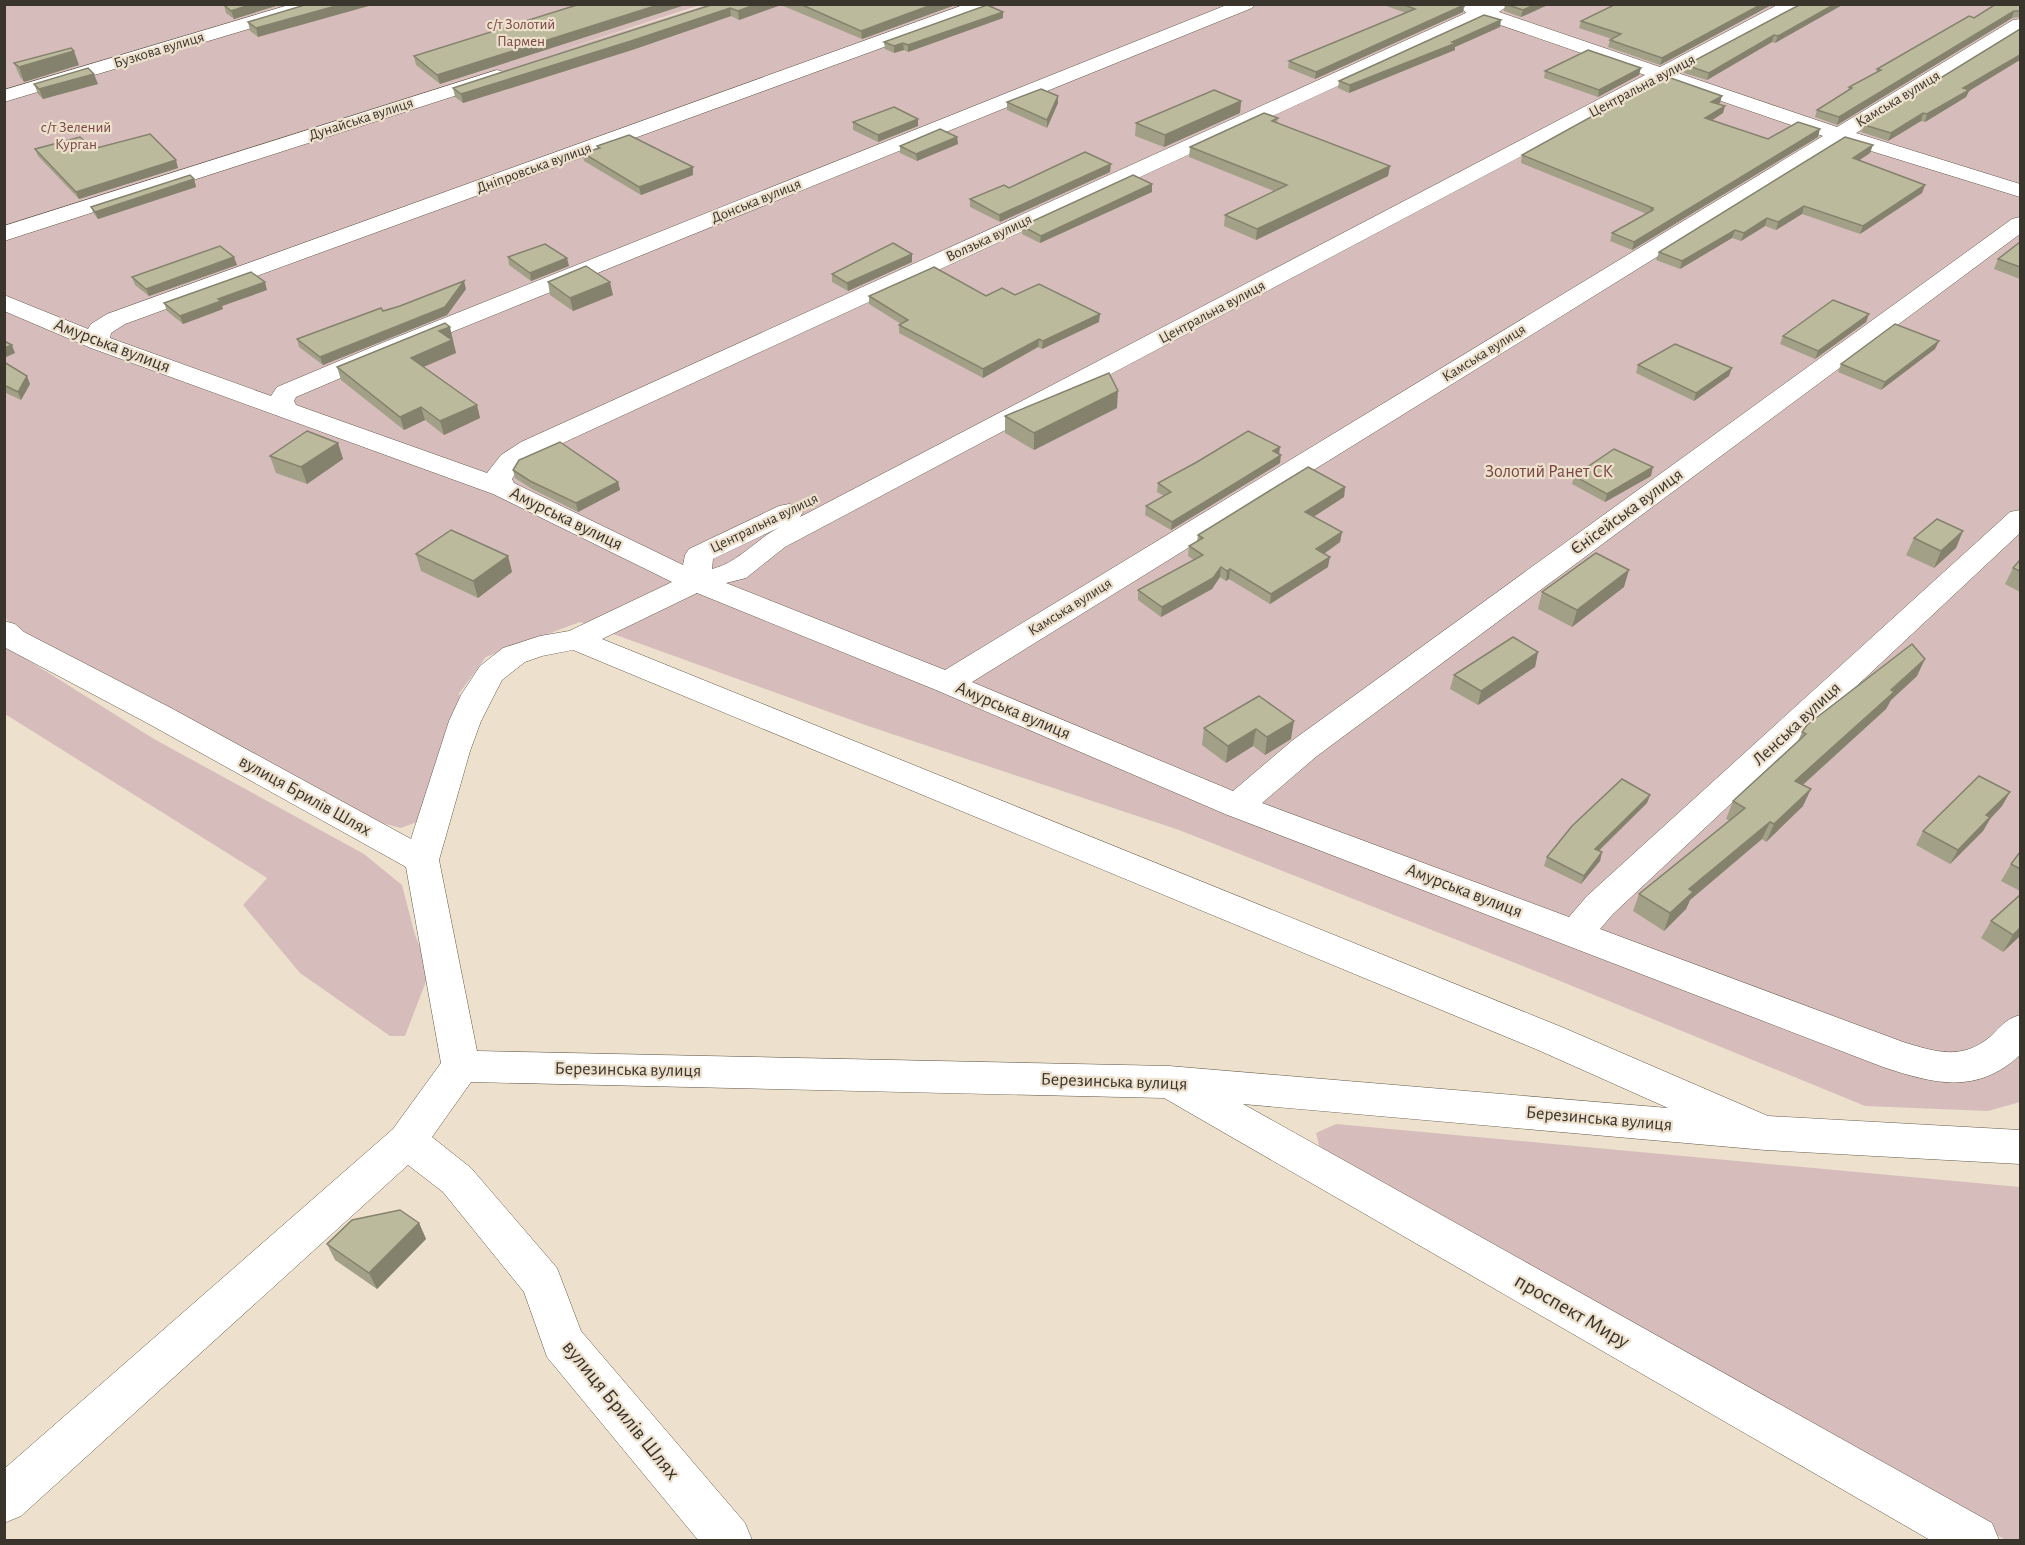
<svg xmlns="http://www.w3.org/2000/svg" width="2025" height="1545" viewBox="0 0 2025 1545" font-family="'Alegreya Sans',sans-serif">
<rect width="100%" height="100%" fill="#ede0cd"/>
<g fill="#d6bdbc">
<path d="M710 4 2020 5V1102L1988 1111 1865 1106 1543 974 1179 830 868 726 580 622 486 657 458 695 471 694 422 820 401 828 373 821 234 742 19 631 4 617V5H700L553 53Z"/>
<path d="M4 645 154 739 364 854 402 885 415 935 430 971 405 1036H390L300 973 243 905 267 878 5 714Z"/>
<path d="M1336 1124 2020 1187V1540H2006L1759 1404 1321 1153 1316 1133Z"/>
</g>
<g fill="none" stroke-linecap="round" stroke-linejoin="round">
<defs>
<g id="minor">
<path d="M292 4H322L319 8 4 102V90Z"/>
<path d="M966 4H994L991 8 125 324 111 333 110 338 271 396 277 387 377 345 1229 4H1255L1252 8 395 355 296 397 294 401 296 405 487 473 501 455 521 442 1466 13 1463 9 1466 5 1510 4 1499 12 1660 67 1779 4H1803L1800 8 1678 73 1837 127 2013 20 2020 19V32L1856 133 2020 184V197L1842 142 972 682 1233 791 1293 740 2012 219 2020 217V234L1317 756 1262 803 1569 917 1587 896 2010 512 2020 510V533L1613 914 1600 929 1903 1042C1936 1052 1962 1061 1991 1036 2001 1026 2006 1019 2020 1015V1055C1977 1095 1934 1084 1883 1067L1225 814 936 690 697 593 602 639 1564 1028 1768 1116 2020 1130V1164L1765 1150 1243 1104 1992 1523 1999 1540H1930L1164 1098 471 1082 432 1137 471 1168 557 1268 581 1331 745 1523 752 1540H698L547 1357 524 1292 443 1192 408 1165 21 1516 4 1523V1469L393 1129 441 1063 406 867 149 724 4 647V621L15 624 24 632 171 708 411 839 449 721 461 695 480 666 503 648 540 636 569 631 672 582 493 494 91 348 4 311V295L88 329 91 324 107 314ZM1483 19 1645 75 800 517 803 512 799 506 789 504 779 506 689 549 685 555 683 565 514 483 512 479 520 466 539 454ZM1663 81 1823 136 945 670 726 583 746 578 785 547ZM780 527C756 539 738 563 712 569L713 559ZM573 650 1538 1050 1668 1108 1169 1066 477 1051 439 860 470 751 481 721 502 680 525 662 542 656Z"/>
<path d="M497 70 504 72 507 76 504 80 4 241V226Z"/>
</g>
</defs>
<use href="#minor" stroke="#655949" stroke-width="1"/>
<use href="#minor" fill="#fff" fill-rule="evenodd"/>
</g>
<g fill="#a2a086">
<path d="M282 4 234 19 226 13 224 5Z"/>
<path d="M308 4 258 37 250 31 248 22Z"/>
<path d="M580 4H688L440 84 416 65 414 56Z"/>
<path d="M714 4H958L862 39 781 5 739 20 731 16 632 50 463 103 455 97 453 88Z"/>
<path d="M1381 4H1464L1463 12 1315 79 1288 68 1289 61 1406 13Z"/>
<path d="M1505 4H1550L1521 17 1504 11Z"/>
<path d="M1773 4 1660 65 1608 47 1610 40 1612 39 1579 28 1581 21Z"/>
<path d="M1801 4H1844L1775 43 1772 42 1707 80 1684 73 1686 65Z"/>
<path d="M2020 4V17L2012 18 1837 125 1815 117 1817 110 1848 91 1849 87 1876 73 1877 69 1974 18Z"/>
<path d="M1003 18 908 52 904 50 894 53 885 49 884 42Z"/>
<path d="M1500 27 1455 47V50L1349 93 1338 88 1339 81Z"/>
<path d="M14 63 79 65 24 82 20 77Z"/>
<path d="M1545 71 1639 75 1598 97 1544 78Z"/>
<path d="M34 84H98L43 99 38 94Z"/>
<path d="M1969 91 1966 97 1925 122 1921 121 1888 141 1861 132 1864 125Z"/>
<path d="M1058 96V103L1047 128 1007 110V102Z"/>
<path d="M1241 101 1240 113 1164 147 1135 136 1136 123Z"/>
<path d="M1720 103 1718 104 1723 113 1711 121 1768 139 1818 137 1632 250 1610 241 1612 233 1647 214 1521 163 1522 155Z"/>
<path d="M1278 118 1277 123 1390 166 1388 176 1256 240 1224 226 1225 215 1274 191 1189 157 1190 147Z"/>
<path d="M853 122 918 126 878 142 853 130Z"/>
<path d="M957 137 958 144 917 161 900 153V146Z"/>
<path d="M597 146 693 175 641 195 584 161 583 153 597 148Z"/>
<path d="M35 149H93L178 168 79 199 38 156Z"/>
<path d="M1870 153 1859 160 1925 185 1922 193 1860 234 1802 214 1776 230 1765 226 1741 241 1732 238 1680 269 1656 260 1659 252Z"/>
<path d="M1110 172 1000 222 970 207V199L1009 188Z"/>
<path d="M194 179 196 187 98 219 94 214 91 207Z"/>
<path d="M1152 192 1040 243 1022 234V226Z"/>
<path d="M2020 242V279L1994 269 1998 259Z"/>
<path d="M912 254V262L848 291 832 282V274Z"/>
<path d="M508 257 569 266 531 281 509 265Z"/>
<path d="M237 265 149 296 135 285 132 277Z"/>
<path d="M548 282 613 295 573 311 550 295Z"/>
<path d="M466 289 447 315 323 365 299 347 297 339 383 311Z"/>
<path d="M267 290 222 306 223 309 183 324 167 311 164 303Z"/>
<path d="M1015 295 1099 322 1042 349 1038 347 983 378 899 333V325L901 324 869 304V296Z"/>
<path d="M1869 314 1866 322 1815 359 1780 344 1783 336Z"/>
<path d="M452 340 456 353 423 367 477 405 480 418 444 435 425 420 404 430 341 380 337 367 453 340Z"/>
<path d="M1939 341 1935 349 1881 390 1838 372 1841 364Z"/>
<path d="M4 362 30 384 21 400 4 392Z"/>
<path d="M1638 365 1729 376 1694 401 1636 373Z"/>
<path d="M1117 408 1034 450 1005 433V416Z"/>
<path d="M338 443 343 459 307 484 276 473 270 456Z"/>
<path d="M1279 454 1280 463 1171 530 1145 515 1146 506 1164 496 1157 492 1158 483Z"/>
<path d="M513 470 618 482 620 490 578 512 532 489 515 478Z"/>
<path d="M1574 476H1651L1605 502 1572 484Z"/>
<path d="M1345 487 1344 497 1313 517 1342 532 1340 542 1324 554 1328 567 1270 604 1229 579 1226 581 1220 577 1212 589 1161 617 1138 600V590L1194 560 1188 556 1189 546 1197 542 1198 535Z"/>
<path d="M1914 538 1956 548 1934 568 1906 555Z"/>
<path d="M416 554 508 556 512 572 478 598 421 571Z"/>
<path d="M2020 560V592L2005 584 2013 568Z"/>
<path d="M1624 587 1572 627 1538 609 1542 592Z"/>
<path d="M1538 652 1535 667 1478 705 1450 689 1454 675Z"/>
<path d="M1917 676 1891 700 1886 709 1803 785V806L1766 842 1762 839 1690 900 1686 909 1664 931 1633 911 1639 894 1730 821 1726 819 1733 801 1798 741 1802 732Z"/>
<path d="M1259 696 1291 739 1265 755 1253 746 1226 763 1202 745 1204 728Z"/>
<path d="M2010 792 2002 806 1990 819 1983 831 1950 864 1916 845 1923 831Z"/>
<path d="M1650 795 1647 803 1599 851 1602 852 1600 861 1581 884 1544 866 1547 857Z"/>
<path d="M2020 852V891L2001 881 2011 864Z"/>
<path d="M2020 895V936L2003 952 1981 938 1991 921Z"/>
<path d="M419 1223 426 1239 377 1289 335 1260 327 1244Z"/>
</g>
<g fill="#84826d">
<path d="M252 4H282L234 19 231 11Z"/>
<path d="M343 4H376L258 37 256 28Z"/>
<path d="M661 4H688L440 84 437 75Z"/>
<path d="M757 4H781V5L739 20 738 11Z"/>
<path d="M934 4H958L862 39 861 31Z"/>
<path d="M1462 4H1464L1463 12 1315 79 1316 72Z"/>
<path d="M1536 4H1550L1521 17 1523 10Z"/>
<path d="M1762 4H1773L1660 65 1662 58Z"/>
<path d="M1835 4H1844L1775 43 1778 36Z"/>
<path d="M730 8 731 16 632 50 463 103 461 94Z"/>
<path d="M2014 11 2012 18 1837 125 1839 117Z"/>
<path d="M1003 12V18L908 52V45Z"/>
<path d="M1501 20 1500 27 1455 47V50L1349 93 1350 85Z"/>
<path d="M1774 35 1772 42 1707 80 1709 73Z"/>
<path d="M903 43 904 50 894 53V46Z"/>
<path d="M74 51 79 65 24 82 19 67Z"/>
<path d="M2020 55V60L1969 91 1966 97 1925 122 1927 114 1963 88Z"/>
<path d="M1641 68 1639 75 1598 97 1599 90Z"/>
<path d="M94 74 98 84 43 99 39 89Z"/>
<path d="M1058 96V103L1047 128V120Z"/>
<path d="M1722 96 1720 103 1709 109 1711 102Z"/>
<path d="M1241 101 1240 113 1164 147 1165 135Z"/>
<path d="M1725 106 1723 113 1703 126 1705 118Z"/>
<path d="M1923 113 1921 121 1888 141 1891 133Z"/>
<path d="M918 119V126L878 142V135Z"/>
<path d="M1820 129 1818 137 1632 250 1634 242Z"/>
<path d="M957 137 958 144 917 161 916 154Z"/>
<path d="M1873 145 1870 153 1851 166 1853 158Z"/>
<path d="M176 160 178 168 79 199 76 192Z"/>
<path d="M1111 164 1110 172 1000 222 999 215Z"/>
<path d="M1390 166 1388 176 1256 240 1257 229Z"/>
<path d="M693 167V175L641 195 639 187Z"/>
<path d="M194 179 196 187 98 219 95 212Z"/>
<path d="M1152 184V192L1040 243 1041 236Z"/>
<path d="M1925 185 1922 193 1860 234 1863 226Z"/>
<path d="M1804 206 1802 214 1776 230 1778 222Z"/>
<path d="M1767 218 1765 226 1741 241 1744 233Z"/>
<path d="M1735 230 1732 238 1680 269 1682 261Z"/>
<path d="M912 254V262L848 291 847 283Z"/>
<path d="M234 257 237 265 149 296 146 289Z"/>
<path d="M567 258 569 266 531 281 530 273Z"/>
<path d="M464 281 466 289 447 315 323 365 320 357Z"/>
<path d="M265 282 267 290 222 306 223 309 183 324 180 316 218 299Z"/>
<path d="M610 282 613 295 573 311 570 298Z"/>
<path d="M1100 314 1099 322 1042 349 1043 341Z"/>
<path d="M1869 314 1866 322 1815 359 1818 351Z"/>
<path d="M450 327 456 353 414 371 411 358 439 331Z"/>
<path d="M1039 339 1038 347 983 378V369Z"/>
<path d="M1939 341 1935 349 1881 390 1885 382Z"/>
<path d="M12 345 15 353 4 358V348Z"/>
<path d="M1732 368 1729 376 1694 401 1696 393Z"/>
<path d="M27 376 30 384 21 400 18 392Z"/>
<path d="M1118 391 1117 408 1034 450V433Z"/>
<path d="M477 405 480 418 444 435 440 421Z"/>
<path d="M421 407 425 420 404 430 400 417Z"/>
<path d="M338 443 343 459 307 484 301 467Z"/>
<path d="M1280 447 1279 455 1273 451Z"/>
<path d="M1281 455 1280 463 1171 530 1172 522Z"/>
<path d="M1653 467 1651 476 1605 502 1607 494Z"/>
<path d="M618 482 620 490 578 512 576 503Z"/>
<path d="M1345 487 1344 497 1304 523 1305 512Z"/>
<path d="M1963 531 1956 548 1934 568 1941 551Z"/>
<path d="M1342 532 1340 542 1315 560 1316 549Z"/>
<path d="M508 556 512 572 478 598 473 581Z"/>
<path d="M1330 557 1328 567 1270 604 1271 594Z"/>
<path d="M1221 567 1220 577 1212 589 1161 617 1162 607Z"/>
<path d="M1230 569 1229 579 1226 581 1227 571Z"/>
<path d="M1629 570 1624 587 1572 627 1577 610Z"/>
<path d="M1538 652 1535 667 1478 705 1481 691Z"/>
<path d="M1925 659 1917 676 1891 700 1886 709 1788 798 1795 781Z"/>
<path d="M1294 721 1291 739 1265 755 1267 737Z"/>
<path d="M1256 729 1253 746 1226 763 1228 746Z"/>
<path d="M1811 789 1803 806 1766 842 1774 824Z"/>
<path d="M2010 792 2002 806 1990 819 1983 831 1950 864 1958 850 1986 815Z"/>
<path d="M1650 795 1647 803 1592 857 1595 849Z"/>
<path d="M1770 822 1762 839 1690 900 1686 909 1664 931 1670 913 1689 889Z"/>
<path d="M1602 852 1600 861 1581 884 1584 876Z"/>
<path d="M2020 928V936L2003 952 2013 935Z"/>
<path d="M419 1223 426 1239 377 1289 369 1273Z"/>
</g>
<g fill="#bcba9c" stroke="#84826d" stroke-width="1.5">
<path d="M225 4H252L231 11 224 5Z"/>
<path d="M308 4H343L256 28 248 22Z"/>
<path d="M580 4H661L437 75 414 56Z"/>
<path d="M714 4H757L738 11 730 8 631 41 461 94 453 88Z"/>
<path d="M800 4H934L861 31Z"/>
<path d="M1402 4H1463L1464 5 1316 72 1289 61 1415 9Z"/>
<path d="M1505 4H1536L1523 10Z"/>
<path d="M1616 4H1762L1662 58 1610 40 1621 34 1581 21Z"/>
<path d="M1801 4H1835L1778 36 1774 35 1709 73 1686 65Z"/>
<path d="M1996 4H2020V11H2014L1839 117 1817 110 1852 88 1849 87 1881 70 1877 69 1969 16 1974 18Z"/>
<path d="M987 5 1003 12 908 45 903 43 894 46 884 42Z"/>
<path d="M1484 15 1501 20 1452 42 1456 43 1350 85 1339 81Z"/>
<path d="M2020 29V55L1963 88 1969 90 1927 114 1923 113 1891 133 1864 125Z"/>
<path d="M71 48 74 51 19 67 14 63Z"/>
<path d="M1588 50 1641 68 1599 90 1545 71Z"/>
<path d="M88 68 94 74 39 89 34 84Z"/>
<path d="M1665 76 1722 96 1711 102 1725 106 1705 118 1768 139 1798 122 1820 129 1634 242 1612 233 1653 210 1651 209 1653 208 1522 155Z"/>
<path d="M1041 89 1058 96 1047 120 1007 102Z"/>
<path d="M1214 90 1241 101 1165 135 1136 123Z"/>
<path d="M894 107 918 119 878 135 853 122Z"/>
<path d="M1264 113 1278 118 1272 121 1390 166 1257 229 1225 215 1287 185 1190 147Z"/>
<path d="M940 129 957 137 916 154 900 146Z"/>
<path d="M150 134 176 160 76 192 35 149 80 137 93 149Z"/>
<path d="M629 135 693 167 639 187 583 153 600 148 597 146Z"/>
<path d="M1845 137 1873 145 1853 158 1925 185 1863 226 1804 206 1778 222 1767 218 1744 233 1735 230 1682 261 1659 252Z"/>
<path d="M1085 152 1111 164 999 215 970 199 1004 185 1009 188Z"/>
<path d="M190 175 194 179 95 212 91 207Z"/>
<path d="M1133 175 1152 184 1041 236 1022 226Z"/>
<path d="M2020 242V267L1998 259Z"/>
<path d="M893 243 912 254 847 283 832 274Z"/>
<path d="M545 244 567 258 530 273 508 257Z"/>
<path d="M220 246 234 257 146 289 132 277Z"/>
<path d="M586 266 610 282 570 298 548 282Z"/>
<path d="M934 267 986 296 1002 288 1015 295 1039 284 1100 314 1043 341 1039 339 983 369 899 325 908 320 869 296Z"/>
<path d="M251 272 265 282 218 299 221 301 180 316 164 303Z"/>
<path d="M464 281 445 307 320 357 297 339 381 308 383 311 400 306Z"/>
<path d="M1833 300 1869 314 1818 351 1783 336Z"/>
<path d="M445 323 450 327 439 331 452 340 411 358 477 405 440 421 421 407 400 417 337 367Z"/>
<path d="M1895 324 1939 341 1885 382 1841 364Z"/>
<path d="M4 341 12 345 4 348Z"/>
<path d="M1675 344 1732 368 1696 393 1638 365Z"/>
<path d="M4 362 27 376 18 392 4 385Z"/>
<path d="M1109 373 1118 391 1034 433 1005 416Z"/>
<path d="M307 431 338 443 301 467 270 456Z"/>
<path d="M1248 431 1280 447 1273 451 1281 455 1172 522 1146 506 1171 492 1158 483 1197 462Z"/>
<path d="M560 442 618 482 576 503 530 481 513 470 519 460Z"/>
<path d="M1614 449 1653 467 1607 494 1574 476Z"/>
<path d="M1308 467 1345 487 1305 512 1342 532 1316 549 1330 557 1271 594 1230 569 1227 571 1221 567 1213 578 1162 607 1138 590 1203 555 1189 546 1203 538 1198 535Z"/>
<path d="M1937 519 1963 531 1941 551 1914 538Z"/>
<path d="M451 530 508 556 473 581 416 554Z"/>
<path d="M1596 553 1629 570 1577 610 1542 592Z"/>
<path d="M2020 560V571L2013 568Z"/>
<path d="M1513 637 1538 652 1481 691 1454 675Z"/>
<path d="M1912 644 1925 659 1891 690 1894 692 1795 781 1811 789 1774 824 1770 822 1689 889 1693 892 1670 913 1639 894 1745 808 1733 801 1806 734 1802 732 1807 725Z"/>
<path d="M1259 696 1294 721 1267 737 1256 729 1228 746 1204 728Z"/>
<path d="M1979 776 2010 792 1986 815 1990 817 1958 850 1923 831Z"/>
<path d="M1622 779 1650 795 1595 849 1602 852 1584 876 1547 857 1572 826Z"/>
<path d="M2020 852V869L2011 864Z"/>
<path d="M2020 895V928L2013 935 1991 921Z"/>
<path d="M400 1210 419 1223 369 1273 327 1244 352 1220Z"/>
</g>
<g text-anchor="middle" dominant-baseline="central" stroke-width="4.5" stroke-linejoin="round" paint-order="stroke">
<g font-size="15" fill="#7a4745" stroke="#ede0cd">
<text x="521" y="24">с/т Золотий<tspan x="521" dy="17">Пармен</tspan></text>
<text x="76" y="127">с/т Зелений<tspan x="76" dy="17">Курган</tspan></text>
</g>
<g font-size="15" fill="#39342c" stroke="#ede0cd">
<text transform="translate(159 50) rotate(-17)">Бузкова вулиця</text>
<text transform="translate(1642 86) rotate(-28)">Центральна вулиця</text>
<text transform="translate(1898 99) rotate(-31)">Камська вулиця</text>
<text transform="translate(361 119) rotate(-18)">Дунайська вулиця</text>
<text transform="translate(534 168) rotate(-20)">Дніпровська вулиця</text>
<text transform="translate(756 201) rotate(-22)">Донська вулиця</text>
<text transform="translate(989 238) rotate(-25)">Волзька вулиця</text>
<text transform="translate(1212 312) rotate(-28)">Центральна вулиця</text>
<text transform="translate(1484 353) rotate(-32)">Камська вулиця</text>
<text transform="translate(764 523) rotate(-26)">Центральна вулиця</text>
<text transform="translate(1070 607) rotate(-32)">Камська вулиця</text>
</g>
<g font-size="18" fill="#39342c" stroke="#ede0cd">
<text transform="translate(112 346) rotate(21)">Амурська вулиця</text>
<text transform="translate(1627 512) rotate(-36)">Єнісейська вулиця</text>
<text transform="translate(566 519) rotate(26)">Амурська вулиця</text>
<text transform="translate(1013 711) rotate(23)">Амурська вулиця</text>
<text transform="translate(1797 724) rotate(-43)">Ленська вулиця</text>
<text transform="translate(305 796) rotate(29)">вулиця Брилів Шлях</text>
<text transform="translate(1464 891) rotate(21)">Амурська вулиця</text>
<text transform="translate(628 1070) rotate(1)">Березинська вулиця</text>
<text transform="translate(1114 1082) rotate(2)">Березинська вулиця</text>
<text transform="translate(1599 1119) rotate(5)">Березинська вулиця</text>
</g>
<g font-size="18" fill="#7a4745" stroke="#ede0cd">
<text x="1549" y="472">Золотий Ранет СК</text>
</g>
<g font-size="21" fill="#39342c" stroke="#ede0cd">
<text transform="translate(1572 1311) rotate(30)">проспект Миру</text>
<text transform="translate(621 1410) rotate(51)">вулиця Брилів Шлях</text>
</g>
</g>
<rect width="2025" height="1545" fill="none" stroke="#39342c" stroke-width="12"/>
</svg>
